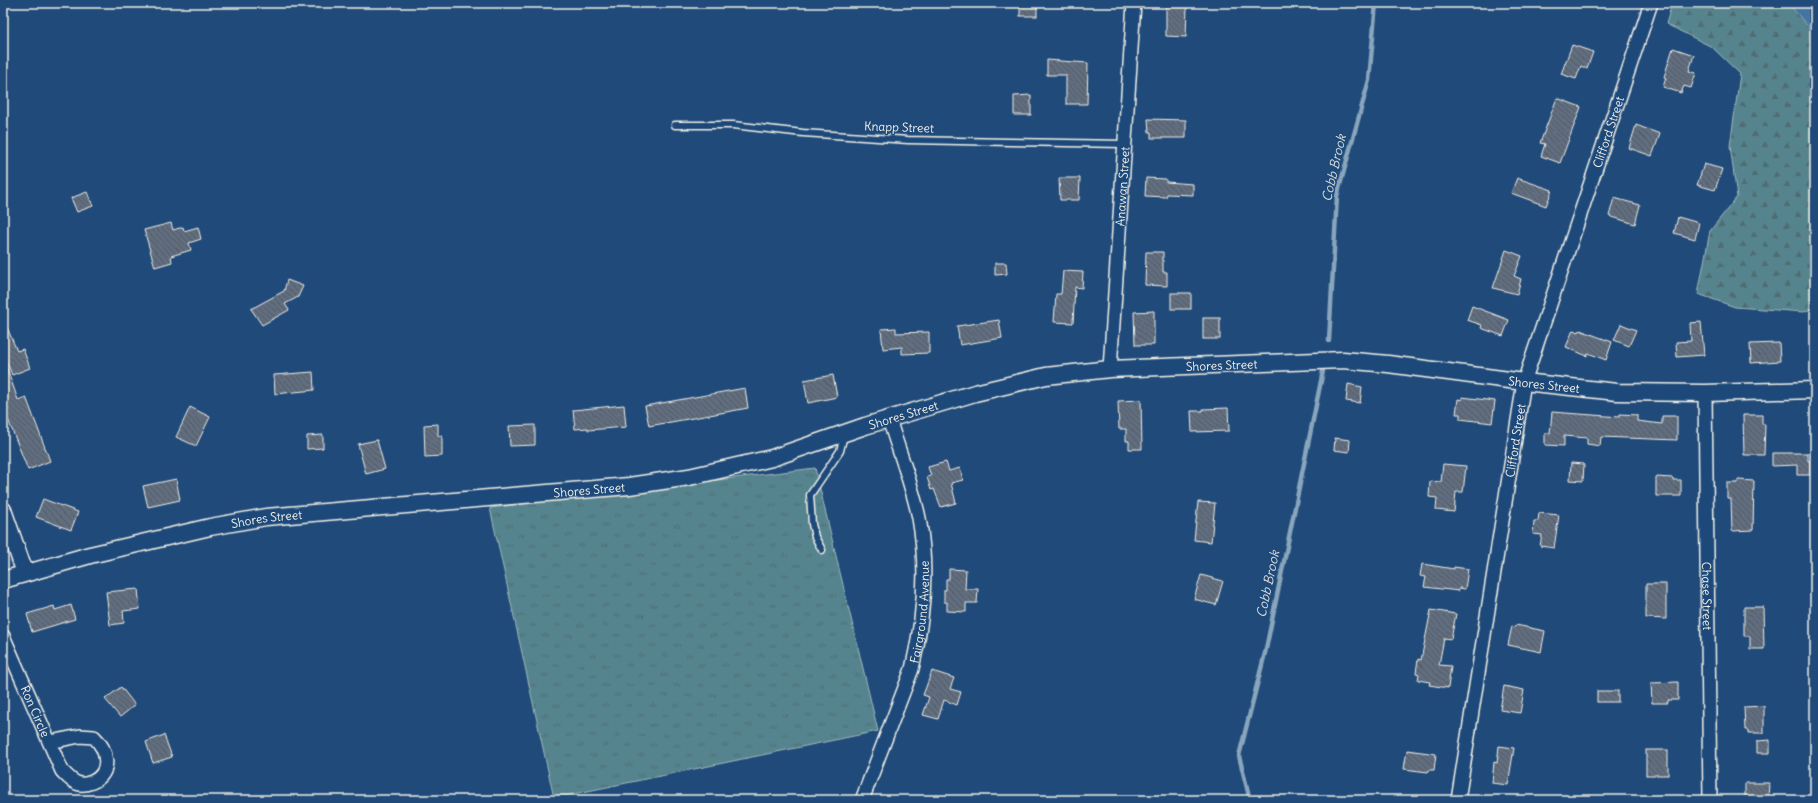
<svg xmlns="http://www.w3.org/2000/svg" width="1818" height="803" viewBox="0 0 1818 803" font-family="Delius,sans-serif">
<defs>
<pattern id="forest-firs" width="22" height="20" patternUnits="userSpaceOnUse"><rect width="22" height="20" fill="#54848e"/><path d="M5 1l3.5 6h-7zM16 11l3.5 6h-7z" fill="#506c71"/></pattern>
<pattern id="park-tufts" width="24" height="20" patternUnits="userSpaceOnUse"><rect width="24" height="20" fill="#54848e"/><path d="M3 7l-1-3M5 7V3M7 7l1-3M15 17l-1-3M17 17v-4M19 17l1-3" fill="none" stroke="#506c71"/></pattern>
<pattern id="building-back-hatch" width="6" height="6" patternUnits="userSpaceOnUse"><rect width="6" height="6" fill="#616e80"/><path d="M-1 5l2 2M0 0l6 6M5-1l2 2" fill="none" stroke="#545960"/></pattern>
</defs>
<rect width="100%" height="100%" fill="#1f4a7a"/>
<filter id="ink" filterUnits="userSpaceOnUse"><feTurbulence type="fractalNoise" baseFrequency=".025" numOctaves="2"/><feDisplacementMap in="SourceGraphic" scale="8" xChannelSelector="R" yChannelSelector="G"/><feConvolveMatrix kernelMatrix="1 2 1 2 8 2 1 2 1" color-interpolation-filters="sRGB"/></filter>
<g filter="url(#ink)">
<path fill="url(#forest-firs)" stroke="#a4babb" d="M1672 3H1815V307L1804 312 1735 307 1698 294 1710 231 1737 197 1730 146 1740 74 1712 47 1666 24Z"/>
<path fill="url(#park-tufts)" stroke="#a4babb" d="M815 468 878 731 554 798 490 508Z"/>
<path fill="#4374a0" stroke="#8aa6bd" d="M1788 3H1812L1815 5V41L1813 32Z"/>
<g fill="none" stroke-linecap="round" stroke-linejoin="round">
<g stroke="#8aa6bd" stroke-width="4.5">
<path d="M1329 341 1337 196 1369 80 1376 3"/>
<path d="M1250 800 1239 756 1266 649 1323 371"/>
</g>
</g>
<g fill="url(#building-back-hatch)" stroke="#f4f1e8">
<rect x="1020" y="3" width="17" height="13"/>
<path d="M1166 6 1187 7 1186 37 1166 36Z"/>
<path d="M1572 45 1593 52 1587 69 1581 66 1576 79 1561 74Z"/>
<path d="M1673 48 1694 55 1689 71 1696 73 1691 88 1684 86 1681 93 1663 87 1666 78 1664 77Z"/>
<path d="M1047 60 1088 63 1087 104H1066V75H1047Z"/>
<path d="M1031 95V115H1014V96Z"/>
<path d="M1557 98 1581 107 1560 163 1541 156 1545 144 1540 143Z"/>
<path d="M1148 119 1186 120V138H1151V132H1149Z"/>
<path d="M1636 125 1660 134 1652 156 1629 148Z"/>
<path d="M1704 164 1722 169 1715 190 1697 185Z"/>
<path d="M1059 178H1080L1079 200H1060Z"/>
<path d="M1146 178 1166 179V182L1193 184V195L1167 194 1166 197 1145 196Z"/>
<path d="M1517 178 1552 190 1546 206 1511 193Z"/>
<path d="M87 192 93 206 77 212 71 198Z"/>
<path d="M1614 198 1640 205 1635 224 1609 216Z"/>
<path d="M1678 217 1699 223 1695 239 1674 233Z"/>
<path d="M171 223 173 230 183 227 184 231 198 227 201 239 189 243 191 250 171 256 172 262 155 267 144 230Z"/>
<path d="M1506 250 1522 256 1514 276 1521 279 1517 294 1493 288Z"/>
<path d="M1146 252H1163V272H1167V286L1145 285Z"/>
<path d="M995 263H1006L1007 274 995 275Z"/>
<path d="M1063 271 1083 272 1082 288 1075 287 1073 323 1054 322 1056 294H1061Z"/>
<path d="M287 280 303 286 298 297 285 304 289 310 262 325 251 309 284 291Z"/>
<rect x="1171" y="293" width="20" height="16"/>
<path d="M1472 306 1509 320 1503 336 1481 328 1482 325 1467 320Z"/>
<path d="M1154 311V345H1135L1134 312Z"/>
<path d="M3 318 17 351 23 349 30 368 12 375 3 353Z"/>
<rect x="1203" y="318" width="17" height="21"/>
<path d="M999 320 1002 338 960 345 957 326Z"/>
<path d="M1701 322 1704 355 1677 357 1676 342 1691 341 1690 323Z"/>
<path d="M1621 324 1636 330 1629 346 1614 340Z"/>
<path d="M896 328V333L929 332V353L902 354V347L883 349 881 329Z"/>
<path d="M1573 330 1579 332 1580 330 1612 342 1606 360 1588 353 1587 356 1566 347Z"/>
<path d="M1779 343 1780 361 1751 363 1750 344Z"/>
<path d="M3 363H5L18 400 26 397 50 461 28 470 3 407Z"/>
<path d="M313 372 314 390 275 394 274 375Z"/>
<path d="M833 375 837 397 808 403 804 380Z"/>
<path d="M1348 384 1362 387 1360 403 1346 401Z"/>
<path d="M745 388 748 408 649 426 645 406Z"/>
<path d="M1462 397 1495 401 1492 423 1460 419V414H1456L1458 399 1462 400Z"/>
<path d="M1141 400 1142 449H1129V441H1126V429H1119L1118 401Z"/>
<path d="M624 405 626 427 588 430V428L575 429 573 410Z"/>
<path d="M190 407 210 417 196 446 176 437Z"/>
<path d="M1228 408 1229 431 1192 432 1191 411H1203V409Z"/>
<path d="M1552 412 1620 417V414L1637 415V421L1662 424V416H1677V440L1601 437 1600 446 1587 444V438L1564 436V446L1545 445V433H1550Z"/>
<path d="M1743 415H1762V424H1765L1764 455H1744Z"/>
<path d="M438 424V436H442V456L425 457 424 425Z"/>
<path d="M535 425V445L510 446 509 426Z"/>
<path d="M323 435V448L307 449V436Z"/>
<path d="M1335 438 1350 440 1349 452 1334 450Z"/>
<path d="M377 440 385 469 366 474 358 444Z"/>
<path d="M1772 453H1808V461H1810V475H1797V465L1772 466Z"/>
<path d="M946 462 949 471 960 468 963 480 951 483 956 503 941 507 934 489 931 490 927 477 931 476 928 467Z"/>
<path d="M1571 463 1584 464 1583 481 1570 480Z"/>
<path d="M1443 464 1466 466 1463 492H1456L1454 512 1436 510 1437 498 1429 497 1430 481 1441 482Z"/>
<path d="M1656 477 1673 478V480H1681V496H1656Z"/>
<path d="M176 479 180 500 148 507 143 486Z"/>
<path d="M1738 480 1754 481 1753 530 1732 531 1731 499H1727V483H1738Z"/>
<path d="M43 499 78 512 71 530 36 517Z"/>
<path d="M1198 502 1215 503 1211 542 1194 540Z"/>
<path d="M1539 513 1559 515 1554 548 1540 546 1542 535 1533 534 1534 521H1538Z"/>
<path d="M1422 564 1454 569V567L1468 569 1465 589 1459 588V591L1424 587 1426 577 1420 576Z"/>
<path d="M949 569 966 570 965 589H978L977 603H966V612L947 611V602H944V590H946V579H949Z"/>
<path d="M1201 575 1223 581 1216 605 1194 599Z"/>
<path d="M1646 584H1666V619L1646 618Z"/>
<path d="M138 589 140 609 123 611 124 623 110 625 106 592Z"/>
<path d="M71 605 75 619 32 632 27 614 54 606 55 610Z"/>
<path d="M1744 607H1763L1764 649H1750V636H1744Z"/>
<path d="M1431 610 1456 614 1451 639 1444 638 1439 665 1451 666 1448 688 1429 685 1430 682 1418 680 1419 674 1416 673 1418 659 1421 660Z"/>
<path d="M1516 625 1545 631 1541 652 1508 645 1512 626 1515 627Z"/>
<path d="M932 671 954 678 950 689 961 692 957 705 944 700 938 719 923 715 929 697 923 695Z"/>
<path d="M1678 682V700H1668V703H1652L1651 683Z"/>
<path d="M1504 686 1524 690 1520 713 1500 710Z"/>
<path d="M121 687 135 705 120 717 105 699Z"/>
<rect x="1597" y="691" width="21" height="11"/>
<path d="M1764 706V733H1748V730H1745L1744 707Z"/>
<path d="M164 735 172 757 153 763 146 742Z"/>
<path d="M1770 740V753H1757V741Z"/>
<path d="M1499 746 1514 748 1508 785 1492 783 1494 762 1497 763Z"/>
<path d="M1407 750 1436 754 1434 770H1429L1428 772 1404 769Z"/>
<rect x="1646" y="750" width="22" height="25"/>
<path d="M1745 783H1769L1768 800H1745Z"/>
</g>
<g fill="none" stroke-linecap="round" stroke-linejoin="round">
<defs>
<g id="service">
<path d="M675 125H733L803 133 908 140 1123 144"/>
<path d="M822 550 815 537 812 524 810 495 840 451 844 435"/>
</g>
<g id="minor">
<path id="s1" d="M1110 369 1134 3"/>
<path id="s2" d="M1705 393 1710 800"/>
<path id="s3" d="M3 636 62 771C67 776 73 783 80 784 84 785 89 783 92 782 113 773 107 749 94 737L80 736 50 742"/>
<path id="s4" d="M862 800 912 669C924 619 928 568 919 518 912 484 899 452 889 419"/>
<path id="s5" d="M1458 800 1524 382 1651 3"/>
</g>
<g id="tertiary">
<path d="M3 510 25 573"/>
<path id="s6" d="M3 580 90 555 210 527 266 517 629 486 689 477 772 458 865 426 975 393 1046 376 1110 369 1343 360 1388 364 1524 382 1617 392 1705 393 1815 390"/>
</g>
</defs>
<use href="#service" stroke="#f4f1e8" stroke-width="9"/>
<use href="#minor" stroke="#f4f1e8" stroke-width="16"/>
<use href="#tertiary" stroke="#f4f1e8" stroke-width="19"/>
<use href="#service" stroke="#1f4a7a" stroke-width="6"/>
<use href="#minor" stroke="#1f4a7a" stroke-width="13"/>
<use href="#tertiary" stroke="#1f4a7a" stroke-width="16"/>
</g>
</g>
<g text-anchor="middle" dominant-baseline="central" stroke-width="3" stroke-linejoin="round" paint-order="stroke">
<g font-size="12" fill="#f4f1e8" stroke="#1f4a7a">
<text transform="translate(899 127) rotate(2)">Knapp Street</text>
<text stroke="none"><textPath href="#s5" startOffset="687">Clifford Street</textPath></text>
<text stroke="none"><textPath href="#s1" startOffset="183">Anawan Street</textPath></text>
<text stroke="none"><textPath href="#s6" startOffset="1243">Shores Street</textPath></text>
<text stroke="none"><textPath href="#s6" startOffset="1567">Shores Street</textPath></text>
<text stroke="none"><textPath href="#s6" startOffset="919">Shores Street</textPath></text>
<text stroke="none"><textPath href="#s5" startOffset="364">Clifford Street</textPath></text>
<text stroke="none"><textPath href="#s6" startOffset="595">Shores Street</textPath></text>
<text stroke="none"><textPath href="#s6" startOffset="271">Shores Street</textPath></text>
<text stroke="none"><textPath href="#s2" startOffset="203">Chase Street</textPath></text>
<text stroke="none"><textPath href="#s4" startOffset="198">Fairground Avenue</textPath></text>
<text stroke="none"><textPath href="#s3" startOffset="82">Ron Circle</textPath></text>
</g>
<g font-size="13" font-style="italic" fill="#d9dedd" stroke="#1f4a7a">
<text transform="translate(1334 168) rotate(-77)">Cobb Brook</text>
<text transform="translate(1268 584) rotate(-78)">Cobb Brook</text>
</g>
</g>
<rect width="1818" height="803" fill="none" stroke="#1f4a7a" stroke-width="16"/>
<rect x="8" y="8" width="1802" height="787" fill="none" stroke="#f4f1e8" stroke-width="1.5" filter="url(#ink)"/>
</svg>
